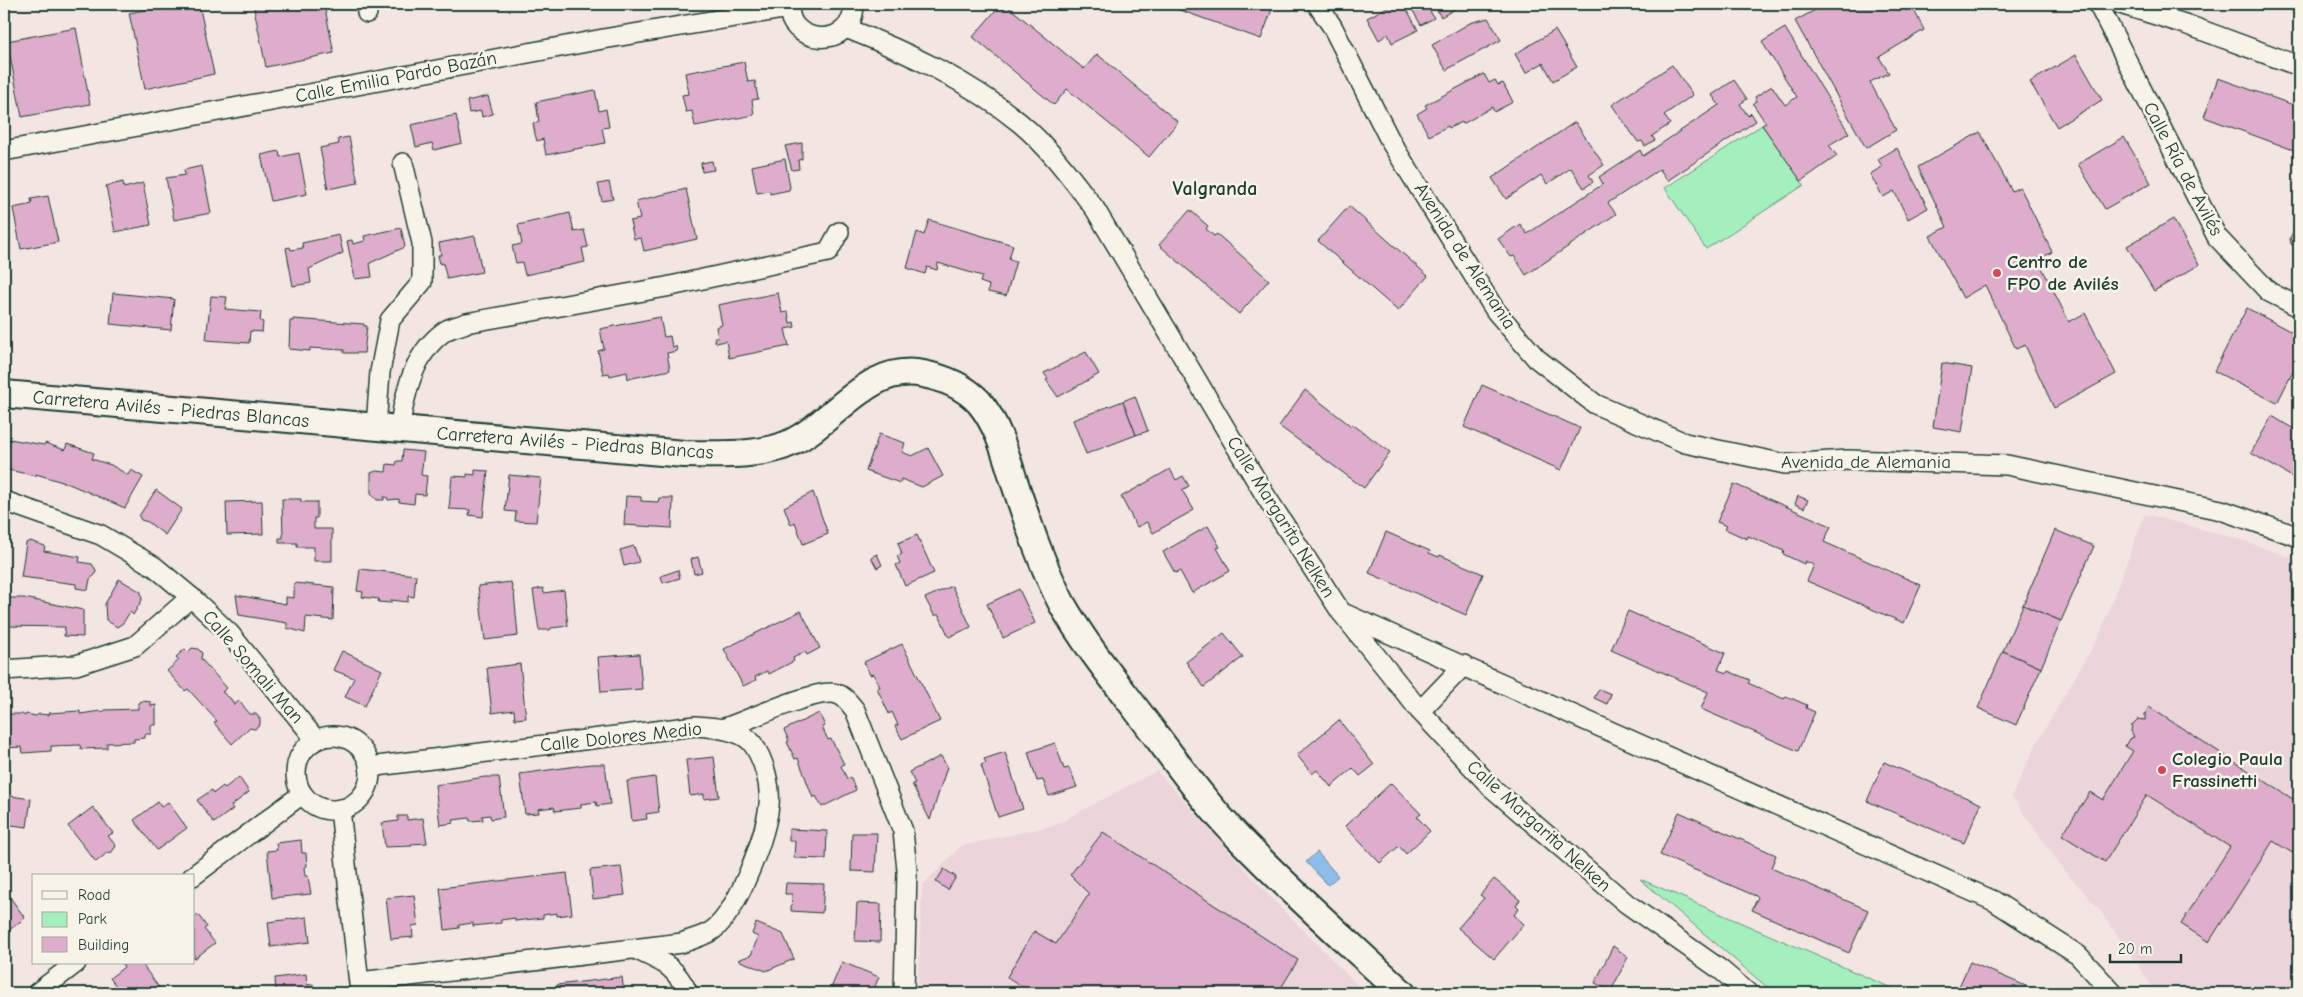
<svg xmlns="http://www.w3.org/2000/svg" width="2303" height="997" viewBox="0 0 2303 997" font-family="'Comic Neue',sans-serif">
<rect width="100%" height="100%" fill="#f2e5e2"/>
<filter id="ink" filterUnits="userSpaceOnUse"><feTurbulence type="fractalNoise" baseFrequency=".02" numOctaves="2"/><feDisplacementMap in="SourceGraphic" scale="10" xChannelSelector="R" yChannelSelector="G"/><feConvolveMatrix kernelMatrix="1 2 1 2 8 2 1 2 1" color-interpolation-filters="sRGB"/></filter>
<g filter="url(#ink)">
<g fill="#ecd4db">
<path d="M2145 514 2245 541 2299 561V993H2157L2099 909 2060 865 2012 796 2037 743 2099 636Z"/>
<path d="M1157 771 1271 898 1365 993H918L922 886 961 846 1055 825Z"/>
</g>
<g fill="#a5efbe" stroke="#629679">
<path d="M1762 125 1804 185 1706 249 1665 188Z"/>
<path d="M1640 879 1903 993H1774Z"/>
</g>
<path fill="#8fbde9" stroke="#628aa1" d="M1317 852 1338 876 1328 885 1306 862Z"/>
<g fill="#deadcb" stroke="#1f3d34">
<path d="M174 4H199L214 74 145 89 129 13Z"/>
<path d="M253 4H324L334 53 266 67Z"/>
<path d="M1001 4H1005L1084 69 1097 54 1178 122 1149 157 1067 89 1054 105 973 37Z"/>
<path d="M1163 4H1274L1261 39Z"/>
<path d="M1393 4H1404L1418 30 1392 43 1388 34 1379 40 1367 18Z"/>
<path d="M1409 4H1426L1434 18 1421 25Z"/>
<path d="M1433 4H1464L1441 17Z"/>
<path d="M1826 4H1911L1924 30 1879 57 1889 73 1870 82 1896 130 1866 148 1795 21Z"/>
<path d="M2272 4H2299V13L2280 6Z"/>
<path d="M1488 18 1501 40 1446 70 1432 45 1470 23Z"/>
<path d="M76 28 90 104 22 117 7 41Z"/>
<path d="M1785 28 1849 133 1829 145 1837 156 1801 181 1762 125 1766 123 1753 104 1757 101 1755 97 1772 86 1785 105 1797 97 1762 42Z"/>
<path d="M1555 30 1577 67 1553 81 1543 63 1526 73 1515 54Z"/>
<path d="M2076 55 2102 100 2057 127 2030 82Z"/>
<path d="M744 62 748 82 755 81 758 99 752 100 754 115 695 126 692 111 686 112 682 95 689 94 685 73Z"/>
<path d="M1672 65 1693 95 1664 115 1670 124 1652 136 1655 140 1645 146 1642 141 1638 142 1612 105Z"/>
<path d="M1484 74 1489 83 1495 80 1498 85 1503 83 1513 102 1494 112 1492 107 1463 124 1462 122 1449 128 1448 126 1429 136 1417 114 1427 108 1425 105Z"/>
<path d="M2218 78 2299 107V152L2204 117Z"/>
<path d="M1734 80 1747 99 1740 104 1748 116 1751 113 1756 121 1667 181 1660 169 1608 203 1616 214 1526 275 1514 256 1511 257 1498 239 1520 224 1527 234 1603 184 1599 177 1640 150 1643 156 1719 105 1712 95Z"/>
<path d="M595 90 599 111 606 109 609 127 602 128 605 143 546 155 543 139 537 141 535 134 533 123 539 122 536 102Z"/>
<path d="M488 96 493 114 482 117 481 111 469 113 467 101Z"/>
<path d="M456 115 462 143 434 150 432 143 416 147 411 125Z"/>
<path d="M1575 122 1604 165 1589 175 1593 182 1584 188 1571 168 1547 184 1541 175 1506 199 1492 178Z"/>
<path d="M1980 132 2012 191 2020 187 2052 252 2038 260 2069 322 2085 313 2116 374 2054 408 2025 345 2016 349 1985 285 1963 298 1930 236 1947 227 1918 167Z"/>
<path d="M349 137 358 183 328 189 320 148 339 144 338 139Z"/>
<path d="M2124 137 2151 183 2105 209 2078 164Z"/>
<path d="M802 143V159L798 160 799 169 792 170 785 146Z"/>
<path d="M1897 148 1928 208 1908 219 1894 191 1883 197 1870 174 1882 167 1878 159Z"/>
<path d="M279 151 280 157 299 153 307 194 271 201 261 155Z"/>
<path d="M785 159 790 187 789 190 770 194V191L757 193 752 166Z"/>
<path d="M712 161 714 170 702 172 701 163Z"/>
<path d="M202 166 211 213 174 220 166 178 185 175 184 170Z"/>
<path d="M123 182 124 188 143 183 151 225 115 232 106 186Z"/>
<path d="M609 182 613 199 602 201 598 184Z"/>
<path d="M686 189 697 239 644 251 641 238 634 239 630 221 640 219 636 201Z"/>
<path d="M48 196 58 242 21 249 13 208 32 204 31 199Z"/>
<path d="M1349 206 1428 276 1398 311 1318 241Z"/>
<path d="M1190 210 1208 226 1206 229 1214 236 1217 234 1269 280 1239 314 1159 245Z"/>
<path d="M570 213 574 232 584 230 588 247 582 248 585 262 525 275 522 262 516 263 512 246 522 244 518 225Z"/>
<path d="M2173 219 2199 265 2154 291 2127 246Z"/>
<path d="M929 220 1013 245 1009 259 1016 261 1006 296 988 292 989 285 980 282 982 276 938 263 937 270 927 267 925 274 907 268 917 232 924 235Z"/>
<path d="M2299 221V250L2291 244 2290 238Z"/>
<path d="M401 228 405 247 370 263 372 277 355 279 347 241 352 240 353 244 365 241 364 236Z"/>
<path d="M339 235 343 253 309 269 311 283 293 286 286 248 290 247 291 250 303 248 302 243Z"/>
<path d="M475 236 482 272 447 279 443 263 440 264 438 255H441L439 243Z"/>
<path d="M113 293 174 299 171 330 110 324Z"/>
<path d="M778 293 782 313 788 312 790 323 794 322 795 327 785 329 789 346 729 358 726 341 716 343 714 338H718L716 327 722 325 718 305Z"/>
<path d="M211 296 227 297 225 309 261 312 260 321 263 322 262 332 250 331 249 343 206 340Z"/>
<path d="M2247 308 2299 336V360L2277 403 2214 371Z"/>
<path d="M660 317 664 337 670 336 672 347 676 346 677 351 667 353 670 370 628 379 627 372 610 376 609 373 603 374 598 351 604 349 600 329Z"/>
<path d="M293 319 364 324V326H367L364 353H344V350L310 348V351L289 349 290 321H293Z"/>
<path d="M1086 352 1099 374 1058 397 1046 380 1048 379 1044 373Z"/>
<path d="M1942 363 1972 368 1962 432 1933 427Z"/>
<path d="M1482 385 1580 428 1561 470 1464 427Z"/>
<path d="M1305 390 1351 426 1352 424 1390 452 1364 488 1279 426Z"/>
<path d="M1135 396 1148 431 1136 435 1123 401Z"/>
<path d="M1123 401 1136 435 1086 454 1073 420Z"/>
<path d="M2272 416 2299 432V481L2251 453Z"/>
<path d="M879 434 905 443 902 452 912 456 928 448 943 476 922 487 901 479 900 483 866 471Z"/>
<path d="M4 438 44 445 45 443 65 450 67 444 94 453 92 459 111 465 128 475 131 470 143 477 125 508 69 484 36 474V476L4 469Z"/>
<path d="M403 450 424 452 421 475 427 476 425 495 415 494 414 504 399 502V499L388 500 387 497H384V500H377L371 493V473L376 471 386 472 387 464 396 465 397 461H402Z"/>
<path d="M1170 469 1176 480 1183 476 1189 486 1182 490 1194 510 1153 533 1147 522 1137 527 1121 497Z"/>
<path d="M475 470 488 471 483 517 469 515 470 510 449 509 452 476 467 477V474L475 475Z"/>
<path d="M509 475 541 478 536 522 515 521 516 512 505 511Z"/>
<path d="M1734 484 1831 526 1824 542 1921 585 1904 623 1807 581 1814 565 1805 561 1804 564 1783 554 1784 551 1748 536 1747 539 1725 529 1727 526 1717 522Z"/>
<path d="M156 490 182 509 165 535 148 522 141 520 139 516Z"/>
<path d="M813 492 828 534 803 544 795 522 791 525 784 507Z"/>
<path d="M626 496 641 497V501L658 502 659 498H673L672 528 624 525Z"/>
<path d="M1798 496 1808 500 1804 508 1795 504Z"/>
<path d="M282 499H301V502H317V518H314V529H332V561H314V547H297V543H279V538H283Z"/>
<path d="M262 501 263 534 227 535 226 502Z"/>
<path d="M1208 526 1220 547 1217 548 1230 571 1192 593 1180 571 1175 573 1163 552Z"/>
<path d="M2055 530 2094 546 2061 621 2023 605Z"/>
<path d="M1386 532 1430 551 1429 553 1439 557 1440 555 1483 574 1466 615 1369 573Z"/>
<path d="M917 535 934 573 905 586 896 565 900 563 897 556 902 554 898 543Z"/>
<path d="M30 541 45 546 44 551 80 557 79 562 92 564 96 570 95 575 90 579 88 590 76 588V584L21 577 26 543Z"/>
<path d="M634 546 639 562 624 566 620 550Z"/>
<path d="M877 554 882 565 877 568 871 557Z"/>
<path d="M698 557 702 572 694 574 691 559Z"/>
<path d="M360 569 416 575 414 597 408 596V602L391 600V603L378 602 379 599 362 597 363 592 357 591Z"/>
<path d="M678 570 680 578 663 583 661 576Z"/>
<path d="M119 579 141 592 142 600 133 615 130 612 123 623 117 627 106 620 105 604Z"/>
<path d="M511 582 513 592H514L518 636 485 640 478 586Z"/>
<path d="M294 583 334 587 333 620 306 617 305 633 287 628V623L239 615 236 595 286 604V597L294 598Z"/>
<path d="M952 586 971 627 949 637 939 615H934L925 598Z"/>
<path d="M543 588 544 593 564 590 568 626 551 628 550 630H539L533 590Z"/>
<path d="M1019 589 1035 623 1003 638 987 604Z"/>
<path d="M4 598H24L83 610V637L64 636 65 627 4 626Z"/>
<path d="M2023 605 2061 621 2041 668 2003 651Z"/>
<path d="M801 611 820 648 807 655 805 652 793 658 794 661 769 674 767 671 755 677 756 680 743 686 724 649Z"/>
<path d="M1628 611 1725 653 1718 670 1727 673 1728 671 1750 680 1748 683 1784 699 1786 696 1807 705 1806 708 1815 712 1798 751 1701 709 1708 692 1611 650Z"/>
<path d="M1224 633 1243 657 1204 687 1186 662Z"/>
<path d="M902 644 940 721 902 739 895 726 898 725 892 712 889 714 877 688 880 687 873 674 870 675 864 662Z"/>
<path d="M192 648 198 649 202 653 201 659 227 688 222 692 231 699 234 705 239 701 250 714H256L260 719V725L255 729 249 728 232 744 214 723 217 721 188 689 185 691 167 671 179 660 176 657 185 649 188 652Z"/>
<path d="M342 651 382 670 365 706 345 697 354 678 333 670Z"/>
<path d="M2003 651 2041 668 2016 725 1978 708Z"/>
<path d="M639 654 642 689 601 692 598 657Z"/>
<path d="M520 664 526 718 515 719 514 710 492 713 487 668Z"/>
<path d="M1599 689 1611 694 1607 704 1594 698Z"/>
<path d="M142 701 151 702V706L156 705V725H151V734H145V738L134 739V742L107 743V748L81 749 80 745 51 746V751L23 753 22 747 4 748V714H22L25 716 26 714 36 716 39 714 49 715V713L80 711V714L101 711 103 712 105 710 138 709V703Z"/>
<path d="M2149 707 2299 803V857L2273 841 2209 942 2181 924 2230 847 2147 795 2105 862 2062 835 2090 792 2103 800 2133 751 2125 746 2129 739 2134 737 2131 731 2132 725 2138 719 2145 720V714Z"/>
<path d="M819 713 825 726 822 727 828 740 831 739 844 764 841 766 844 772 847 779 850 777 856 790 822 807 816 796 813 798 798 758 795 759 787 742 789 741 784 730Z"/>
<path d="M1339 720 1374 765 1360 776 1353 768 1331 787 1317 770 1312 774 1297 755Z"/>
<path d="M1055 743 1064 769 1069 768 1077 787 1049 796 1043 780 1037 781 1028 752Z"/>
<path d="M1005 752 1023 809 998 817 981 765 986 763 984 759Z"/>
<path d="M941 756 947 767 930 820 912 784 915 783 909 772Z"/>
<path d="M714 757 719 797 704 799V794L690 796 686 760Z"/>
<path d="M1884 762 1981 804 1964 843 1867 801Z"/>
<path d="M591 764H605L610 804 597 806 596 802 588 803 581 804V808L555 811 554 807 538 809 539 813 525 814 520 774Z"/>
<path d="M239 777 249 792 231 806 233 809 214 823 197 800 212 790 214 793 223 786 225 788Z"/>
<path d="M485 777H499L504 817 491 819 490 815 482 816 483 820 470 821 469 818 453 820 454 823 440 825 435 785Z"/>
<path d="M655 777 659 812 646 814 647 819 632 821 627 781Z"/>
<path d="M1391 783 1421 814 1417 817 1430 831 1406 854 1399 846 1380 863 1345 826Z"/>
<path d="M4 795 31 799 27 827 4 824Z"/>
<path d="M158 802 161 807 168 802 187 828 157 850 134 820Z"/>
<path d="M93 807 113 833 108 836 116 846 111 853 108 852 96 862 68 826Z"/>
<path d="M1679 812 1776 855 1771 868 1868 910 1849 953 1752 910 1758 897 1660 855Z"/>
<path d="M398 816H407V820L423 818 427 843 412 844V846L385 847 382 823 398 821Z"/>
<path d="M789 829 827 831 826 859 794 858 795 841H789Z"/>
<path d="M1103 832 1298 960 1278 993H1033L1007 977 1034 931 1056 944 1089 894 1070 875Z"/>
<path d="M852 833H877L875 872 851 871Z"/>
<path d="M301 840 302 853H306L307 866 304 867 305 876H308L311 894 272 898 267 851 277 850 276 843Z"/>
<path d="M621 867 625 895 593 899 590 870Z"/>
<path d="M944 869 956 877 948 890 936 882Z"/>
<path d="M567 873 572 914 557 916V913L543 915V918L515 921V918L501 920V923L473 926V923L459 925V928L445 930 440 888Z"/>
<path d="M1494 879 1520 900 1516 905 1519 908 1514 915 1524 924 1494 959 1458 928 1484 898 1480 895Z"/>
<path d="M786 883 824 884 822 913 791 911 792 894H785Z"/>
<path d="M4 889 25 918 4 934Z"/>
<path d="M414 895 418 925 412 926 413 937 391 939 386 898Z"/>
<path d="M857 903 881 904 880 942 855 941Z"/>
<path d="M194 915 195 917 198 915 207 927 204 929 215 943 194 959Z"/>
<path d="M307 917 310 942 271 947 268 922Z"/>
<path d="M756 923 783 934 794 959 766 971 738 960 751 955 758 937 752 934Z"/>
<path d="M1613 946 1628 957 1611 991 1595 983Z"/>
<path d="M842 962 879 977 872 993H829Z"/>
<path d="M1970 962 2035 990 2033 993H1956Z"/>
<path d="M123 963H141L163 993H121L110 978 124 967 122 964Z"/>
<path d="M306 974 307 985 313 984 314 993H276L275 978Z"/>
<path d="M622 977 624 993H558L557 985Z"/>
</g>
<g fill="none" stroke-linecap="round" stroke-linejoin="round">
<defs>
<g id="street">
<path d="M366 4 367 13"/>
<path d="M790 4C783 44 854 53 854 4"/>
<path d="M1317 4 1332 26 1392 144 1495 310 1536 358 1595 404 1685 443 1785 464 1847 460 2007 465 2221 510 2299 537"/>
<path d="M2098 4 2217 237 2269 292 2299 307"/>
<path d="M2120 4 2185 24 2299 66"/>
<path d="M846 28C907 52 969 81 1020 123 1049 147 1072 179 1095 209L1265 495 1341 612 1420 711 1491 787 1626 903 1721 970 1748 993"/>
<path d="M4 151 603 39 789 8"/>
<path d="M376 427 380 372 390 320 422 282V243L403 163"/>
<path d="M399 429C405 394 413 353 445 331 451 327 460 326 466 323L666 287 828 252 839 232"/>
<path d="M4 501 101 535 155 567 191 597 230 634 316 740"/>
<path d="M1345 614 1994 901 2078 955 2113 993"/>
<path d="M4 670 76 665 135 646 191 597"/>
<path d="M1420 711 1464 665"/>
<path d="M725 728C751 719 806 693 831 693 843 693 848 702 855 710L903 831 907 870 904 993"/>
<circle cx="333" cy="773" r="37"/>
<path d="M340 809 360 993"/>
<path d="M193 876 302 794"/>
<path d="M635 949C662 962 674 964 688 993"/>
<path d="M360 982 682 943C691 939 705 936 713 930 738 911 766 835 769 805 771 786 764 759 752 743 741 729 711 727 695 726L369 767"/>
<path d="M37 993 76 963"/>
</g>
<path id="secondary" d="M4 394 684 454C716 454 761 457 790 443 834 423 868 362 923 374 944 378 964 386 979 402 1000 427 1007 460 1017 490 1030 529 1043 567 1062 604 1083 641 1110 675 1136 709 1169 752 1201 799 1239 838 1291 892 1348 942 1402 993"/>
</defs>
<use href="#street" stroke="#1f3d34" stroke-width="22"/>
<use href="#secondary" stroke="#1f3d34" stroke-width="30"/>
<use href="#street" stroke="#f7f3e8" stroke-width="19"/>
<use href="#secondary" stroke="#f7f3e8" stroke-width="26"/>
</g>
</g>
<g fill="#d1495b" stroke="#f7f3e8" stroke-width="2">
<circle cx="1997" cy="273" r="5"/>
<circle cx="2162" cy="770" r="5"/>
</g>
<g text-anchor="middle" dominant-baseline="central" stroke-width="5" stroke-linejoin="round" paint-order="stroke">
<g font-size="19" fill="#1f3d34" stroke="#f7f3e8">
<text transform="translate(396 77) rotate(-11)">Calle Emilia Pardo Bazán</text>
<text transform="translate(2183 169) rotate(62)">Calle Ría de Avilés</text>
<text transform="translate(1465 256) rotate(57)">Avenida de Alemania</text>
<text transform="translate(171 409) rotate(5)">Carretera Avilés - Piedras Blancas</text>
<text transform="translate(575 443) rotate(4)">Carretera Avilés - Piedras Blancas</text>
<text x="1866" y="462">Avenida de Alemania</text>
<text transform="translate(1281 517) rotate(58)">Calle Margarita Nelken</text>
<text transform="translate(253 667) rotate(49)">Calle Somali Man</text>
<text transform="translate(621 737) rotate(-6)">Calle Dolores Medio</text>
<text transform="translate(1539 826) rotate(42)">Calle Margarita Nelken</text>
</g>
<g font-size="19" font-weight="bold" fill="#1f3d34" stroke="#f7f3e8" text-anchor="start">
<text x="2007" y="262">Centro de<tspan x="2007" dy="22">FPO de Avilés</tspan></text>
<text x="2172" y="759">Colegio Paula<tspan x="2172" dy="22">Frassinetti</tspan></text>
</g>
<g font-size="20" font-weight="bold" fill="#1f3d34" stroke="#f7f3e8">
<text x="1215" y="188">Valgranda</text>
</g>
</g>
<rect width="2303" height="997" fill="none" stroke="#f7f3e8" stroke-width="20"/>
<rect x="10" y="10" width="2283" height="977" fill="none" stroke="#1f3d34" stroke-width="2" filter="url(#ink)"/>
<rect x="32" y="874" width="162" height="90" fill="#f7f3e8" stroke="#a1aaa0"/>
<rect x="42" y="891" width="25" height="8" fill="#f7f3e8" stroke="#a1aaa0"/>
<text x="78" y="900" font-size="15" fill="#1f3d34">Road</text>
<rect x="42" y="912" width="25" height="15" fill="#a5efbe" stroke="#a1aaa0"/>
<text x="78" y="924" font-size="15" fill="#1f3d34">Park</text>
<rect x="42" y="937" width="25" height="15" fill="#deadcb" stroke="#a1aaa0"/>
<text x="78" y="950" font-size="15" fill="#1f3d34">Building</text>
<path d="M2110 954v8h71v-8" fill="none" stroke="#1f3d34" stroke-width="2.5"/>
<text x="2118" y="954" font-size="15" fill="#1f3d34" stroke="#f7f3e8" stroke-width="4" paint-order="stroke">20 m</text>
</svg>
